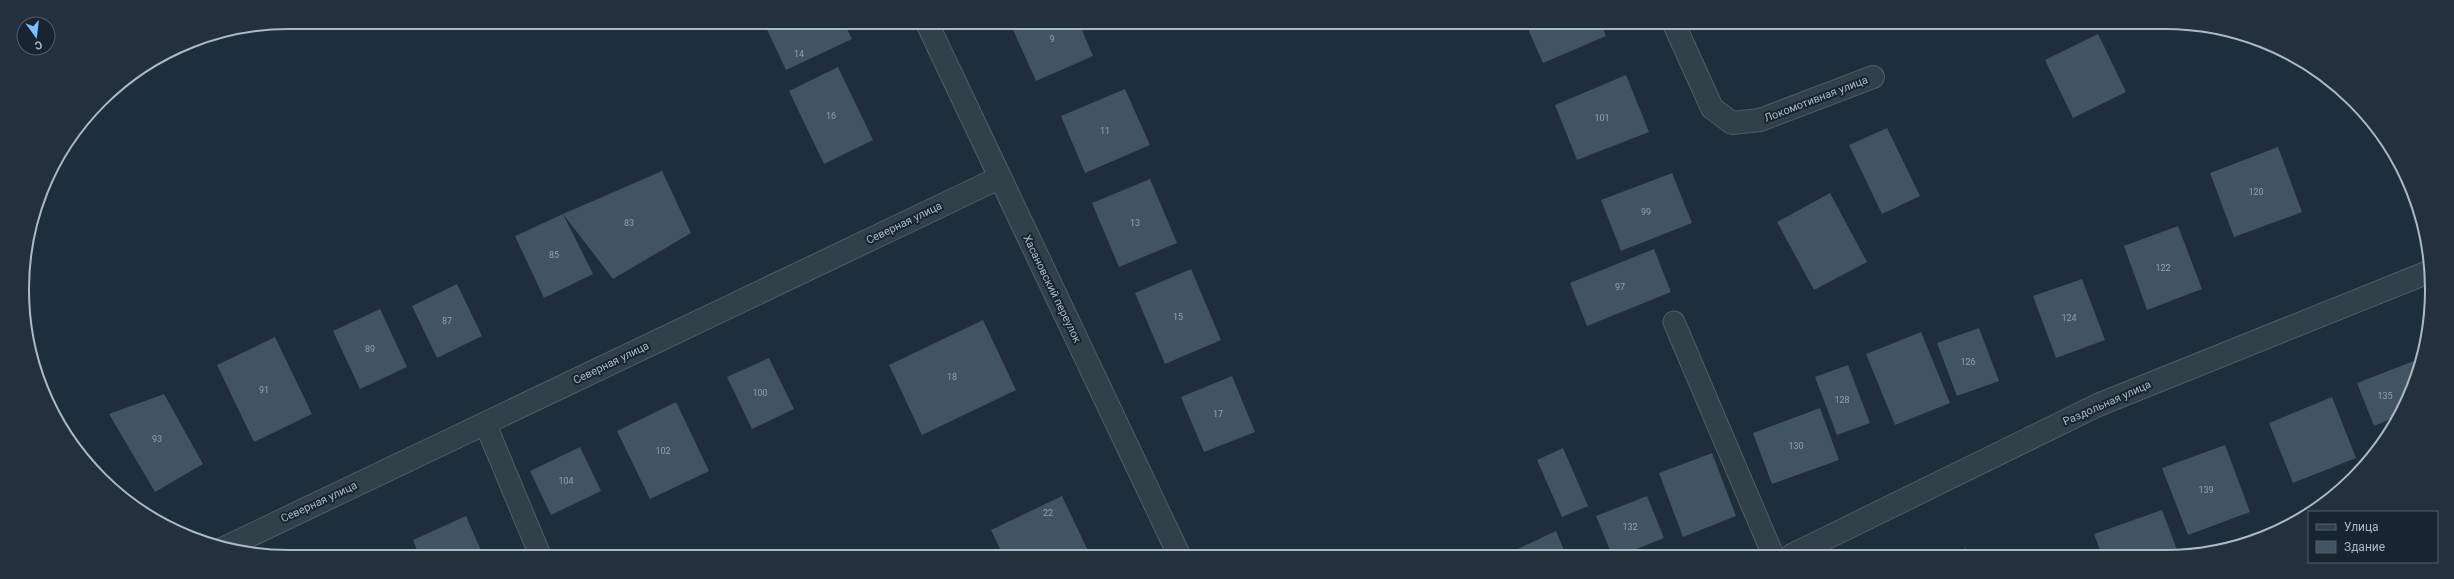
<svg xmlns="http://www.w3.org/2000/svg" width="2454" height="579" viewBox="0 0 2454 579" font-family="Roboto,sans-serif">
<rect width="100%" height="100%" fill="#1e2e3a"/>
<g fill="#415462">
<path d="M764 23H844L852 39 786 70Z"/>
<path d="M1010 23H1079L1093 56 1036 81Z"/>
<path d="M1542 24H1601L1606 36 1543 63 1528 29Z"/>
<path d="M2098 34 2126 92 2073 118 2045 60Z"/>
<path d="M838 67 873 140 824 164 789 91Z"/>
<path d="M1626 75 1649 132 1577 160 1555 105Z"/>
<path d="M1125 89 1150 145 1085 173 1061 116Z"/>
<path d="M1887 128 1920 196 1882 214 1849 145Z"/>
<path d="M2384 138 2405 171 2408 180 2401 183Z"/>
<path d="M2278 147 2302 212 2234 237 2210 173Z"/>
<path d="M662 171 691 233 613 279 563 214Z"/>
<path d="M1672 173 1692 223 1621 251 1601 200Z"/>
<path d="M1150 179 1177 243 1119 267 1092 203Z"/>
<path d="M1830 193 1867 262 1814 290 1777 222Z"/>
<path d="M563 214 593 274 544 298 515 236Z"/>
<path d="M2178 226 2202 289 2147 310 2124 246Z"/>
<path d="M1654 249 1671 292 1587 326 1570 283Z"/>
<path d="M1191 269 1221 340 1165 364 1135 293Z"/>
<path d="M2082 279 2105 340 2056 358 2033 296Z"/>
<path d="M457 284 482 336 437 358 412 306Z"/>
<path d="M380 309 407 367 360 389 333 331Z"/>
<path d="M983 320 1016 390 922 435 889 365Z"/>
<path d="M1979 328 1999 381 1957 396 1937 343Z"/>
<path d="M1921 332 1950 403 1895 425 1866 354Z"/>
<path d="M275 337 312 414 254 442 217 365Z"/>
<path d="M769 358 794 409 752 429 727 377Z"/>
<path d="M2419 359 2404 408 2398 416 2374 426 2357 383Z"/>
<path d="M1848 365 1870 423 1837 435 1815 377Z"/>
<path d="M1232 376 1255 432 1204 452 1181 397Z"/>
<path d="M164 394 203 464 155 492 109 414Z"/>
<path d="M2332 397 2356 458 2293 483 2269 423Z"/>
<path d="M676 402 709 471 650 499 617 431Z"/>
<path d="M1820 408 1839 460 1772 484 1753 433Z"/>
<path d="M2225 445 2250 512 2188 535 2162 468Z"/>
<path d="M580 447 601 491 551 515 530 471Z"/>
<path d="M1563 448 1588 506 1562 517 1537 460Z"/>
<path d="M1712 453 1736 516 1683 537 1659 473Z"/>
<path d="M1062 496 1090 555H1003L991 530Z"/>
<path d="M1647 496 1664 538 1622 555H1612L1596 516Z"/>
<path d="M2162 510 2179 555H2102L2094 534Z"/>
<path d="M466 516 483 555H419L413 540Z"/>
<path d="M1556 531 1566 555H1505Z"/>
<path d="M1966 548 1969 555H1948Z"/>
</g>
<g fill="none" stroke-linecap="round" stroke-linejoin="round">
<defs>
<g id="service">
<path d="M1674 322 1773 555"/>
<path d="M485 423 540 555"/>
</g>
<g id="minor">
<path d="M927 23 1179 555"/>
<path d="M1674 24 1712 108 1732 123 1760 120 1873 77"/>
<path d="M224 548 999 178"/>
<path d="M1792 555 2098 405 2431 271"/>
</g>
</defs>
<use href="#service" stroke="#505d68" stroke-width="23"/>
<use href="#minor" stroke="#505d68" stroke-width="24"/>
<use href="#service" stroke="#32404a" stroke-width="21"/>
<use href="#minor" stroke="#32404a" stroke-width="22"/>
</g>
<g text-anchor="middle" dominant-baseline="central" stroke-width="4" stroke-linejoin="round" paint-order="stroke">
<g font-size="9" fill="#91a0ae">
<text x="1052" y="39">9</text>
<text x="799" y="54">14</text>
<text x="831" y="116">16</text>
<text x="1602" y="118">101</text>
<text x="1105" y="131">11</text>
<text x="2256" y="192">120</text>
<text x="1646" y="212">99</text>
<text x="629" y="223">83</text>
<text x="1135" y="223">13</text>
<text x="554" y="255">85</text>
<text x="2163" y="268">122</text>
<text x="1620" y="287">97</text>
<text x="1178" y="317">15</text>
<text x="2069" y="318">124</text>
<text x="447" y="321">87</text>
<text x="370" y="349">89</text>
<text x="1968" y="362">126</text>
<text x="952" y="377">18</text>
<text x="264" y="390">91</text>
<text x="760" y="393">100</text>
<text x="2385" y="396">135</text>
<text x="1842" y="400">128</text>
<text x="1218" y="414">17</text>
<text x="157" y="439">93</text>
<text x="1796" y="446">130</text>
<text x="663" y="451">102</text>
<text x="566" y="481">104</text>
<text x="2206" y="490">139</text>
<text x="1048" y="513">22</text>
<text x="1630" y="527">132</text>
</g>
<g font-size="11" fill="#acbac7" stroke="#18242f">
<text transform="translate(1816 99) rotate(-21)">Локомотивная улица</text>
<text transform="translate(904 223) rotate(-26)">Северная улица</text>
<text transform="translate(1052 289) rotate(64)">Хасановский переулок</text>
<text transform="translate(611 363) rotate(-26)">Северная улица</text>
<text transform="translate(2107 403) rotate(-24)">Раздольная улица</text>
<text transform="translate(319 502) rotate(-25)">Северная улица</text>
</g>
</g>
<path d="M0 0H2454V579H0ZM289 29H2165A260 260 0 0 1 2425 289V290A260 260 0 0 1 2165 550H289A260 260 0 0 1 29 290V289A260 260 0 0 1 289 29Z" fill="#24303b" fill-rule="evenodd"/>
<path fill="none" stroke="#acbac7" stroke-width="2" d="M289 29H2165A260 260 0 0 1 2425 289V290A260 260 0 0 1 2165 550H289A260 260 0 0 1 29 290V289A260 260 0 0 1 289 29Z"/>
<rect x="2308" y="511" width="130" height="52" fill="#18242f" stroke="#53606c"/>
<rect x="2316" y="524" width="20" height="6" fill="#32404a" stroke="#53606c"/>
<text x="2344" y="531" font-size="12" fill="#acbac7">Улица</text>
<rect x="2316" y="541" width="20" height="12" fill="#415462" stroke="#53606c"/>
<text x="2344" y="551" font-size="12" fill="#acbac7">Здание</text>
<g transform="translate(36 36) rotate(165)"><circle r="19" fill="#18242f" stroke="#53606c"/>
<path d="M0-3L7 15L0 10L-7 15Z" fill="#79c0ff"/>
<text y="-6" font-size="11" font-weight="bold" text-anchor="middle" fill="#acbac7">С</text>
</g>
</svg>
